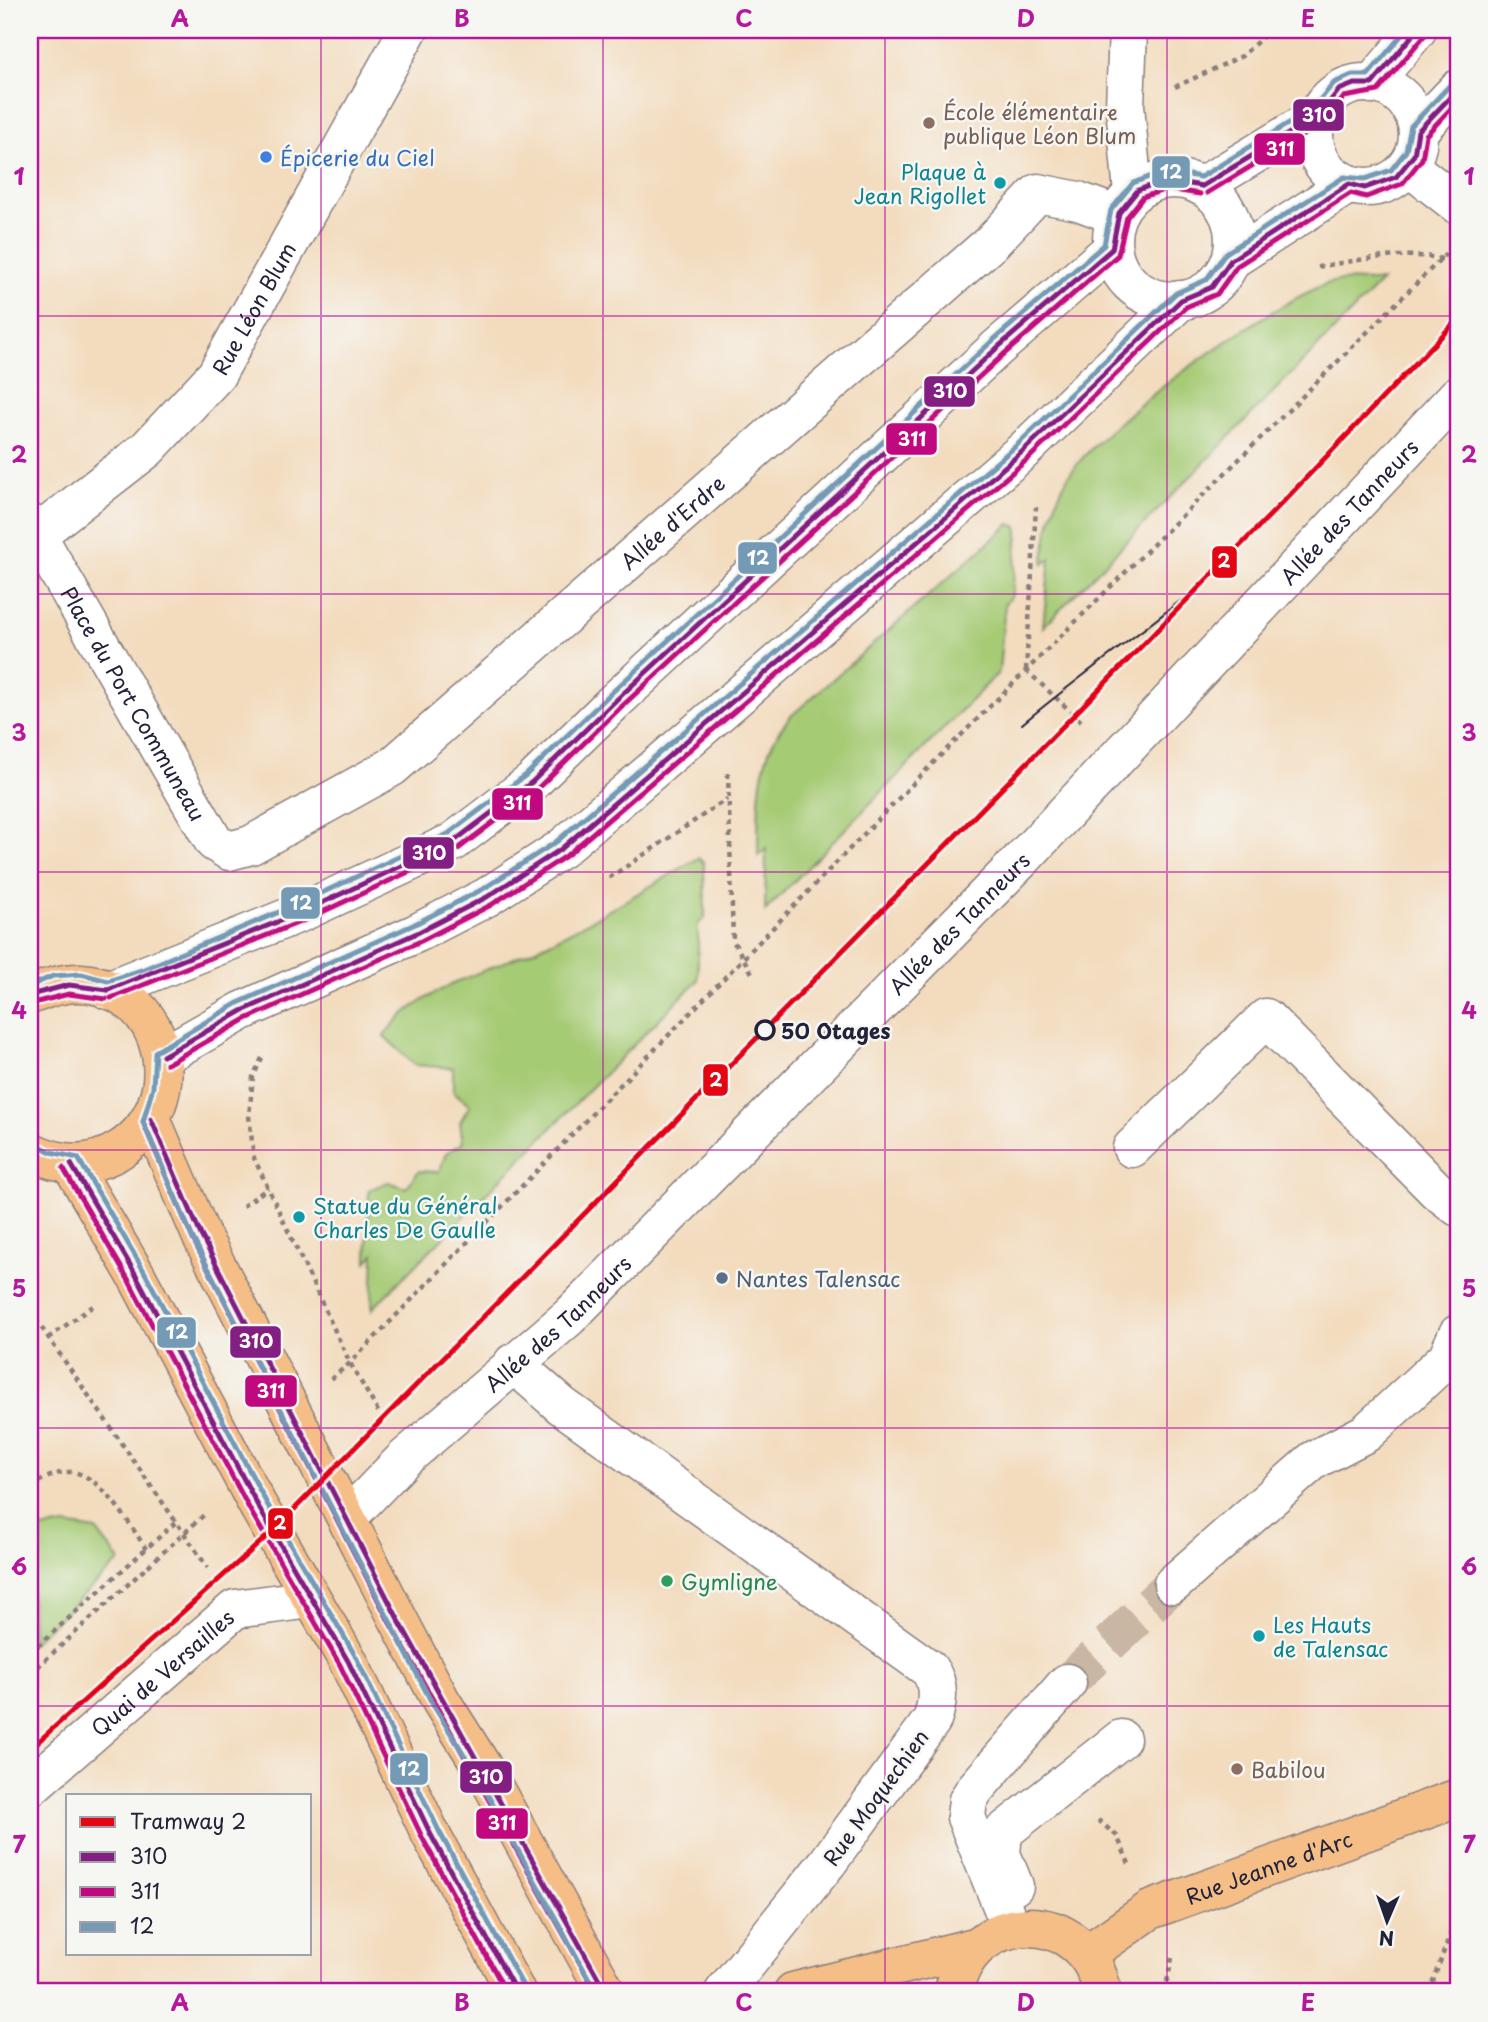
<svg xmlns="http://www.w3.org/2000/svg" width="1488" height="2022" viewBox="0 0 1488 2022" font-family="'Playpen Sans',sans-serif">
<rect width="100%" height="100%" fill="#f6f6f2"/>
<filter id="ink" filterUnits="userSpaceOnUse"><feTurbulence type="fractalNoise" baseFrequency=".0143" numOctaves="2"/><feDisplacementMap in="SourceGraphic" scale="14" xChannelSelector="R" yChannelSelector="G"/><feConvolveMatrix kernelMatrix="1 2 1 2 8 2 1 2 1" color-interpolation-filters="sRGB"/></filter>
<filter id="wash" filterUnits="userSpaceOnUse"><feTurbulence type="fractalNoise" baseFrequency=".00686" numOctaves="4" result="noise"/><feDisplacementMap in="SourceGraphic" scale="28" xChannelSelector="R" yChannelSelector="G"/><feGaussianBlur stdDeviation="1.57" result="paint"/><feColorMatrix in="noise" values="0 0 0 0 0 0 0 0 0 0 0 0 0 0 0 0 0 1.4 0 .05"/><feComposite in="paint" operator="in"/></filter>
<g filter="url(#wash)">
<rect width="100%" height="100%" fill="#f3dbbd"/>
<g fill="#a6cb75" stroke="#647658" stroke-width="2">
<path d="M1382 281 1043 627 1050 559 1043 564C1047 533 1052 504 1068 477 1100 424 1268 305 1329 283 1343 278 1366 282 1382 281Z"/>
<path d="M1010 524 1017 527 1018 533 1012 595 1005 604 999 672 765 911 766 849 758 856C759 804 754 757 791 716Z"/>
<path d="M698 858 704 863 705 918 698 924V980L372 1309 374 1254 367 1262 369 1190 388 1182 406 1188 419 1171 439 1172 446 1153 463 1143 460 1122 470 1105 453 1091V1068L415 1065 384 1036C416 990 490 970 540 947 593 921 646 889 698 858Z"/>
<path d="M65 1525 96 1530 120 1561 32 1643 30 1531Z"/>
</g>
</g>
<g filter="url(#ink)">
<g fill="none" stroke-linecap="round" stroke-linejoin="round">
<path stroke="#c9b6a3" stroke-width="38" stroke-dasharray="38 19" stroke-linecap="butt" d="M1067 1683 1173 1584"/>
<defs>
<g id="minor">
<path d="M1128 30 1125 106 1133 193"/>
<circle cx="1366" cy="135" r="52"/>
<path d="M1372 84 1417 30"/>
<path d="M1418 131 1458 89"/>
<path d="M1408 166 1458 205"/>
<circle cx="1173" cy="240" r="61"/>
<path d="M1202 186 1318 116"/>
<path d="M1231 260 1349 184"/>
<path id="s1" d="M30 523 214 842 229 851 251 845 392 767 991 243 1038 193 1078 201 1116 215"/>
<path id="s2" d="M30 540 147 449 216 375 408 30"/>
<path d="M108 990 302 912 453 842 532 782 613 703 997 348 1112 249"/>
<path d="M163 1056 242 1011 417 933 487 897 561 849 1023 451 1181 300"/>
<path d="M1132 1148 1266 1018 1436 1190 1458 1207"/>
<path d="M513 1363 562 1406 929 1669C940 1684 938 1703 932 1720L828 1862 724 1992"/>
<path id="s3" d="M347 1518 404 1459 569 1317 1024 857 1458 395"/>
<path d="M1173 1584 1314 1460 1366 1433 1447 1358 1458 1334"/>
<path id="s4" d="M30 1787 235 1609 311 1599"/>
<path d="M1014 1886 1001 1854 1003 1832 1121 1739"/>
<path d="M1011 1928 966 1817 968 1800 975 1789 1067 1683"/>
</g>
<g id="major">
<path d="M30 995C46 988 63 982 81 983 169 989 191 1103 121 1149 92 1168 60 1166 30 1151"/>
<path d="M151 1119 201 1235 398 1619 441 1701 483 1768 606 1992"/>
<path d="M71 1164 136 1275 258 1506 348 1661 431 1835 516 1992"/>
<path id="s5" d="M1087 1954 1150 1910 1458 1798"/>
<path d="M793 1992 975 1947"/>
<path d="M954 1992C969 1906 1087 1905 1102 1992"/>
</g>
</defs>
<use href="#minor" stroke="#8a7e7c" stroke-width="41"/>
<use href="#major" stroke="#8a7e7c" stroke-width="41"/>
<g stroke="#8a7e7c" stroke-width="4.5" stroke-dasharray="5 5" stroke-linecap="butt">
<path d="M1175 87 1242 56 1270 30"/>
<path d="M1318 267C1351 261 1432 245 1458 267"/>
<path d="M1026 670 1036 507"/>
<path d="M1026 670 1082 722"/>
<path d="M728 773 733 941 752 973"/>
<path d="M609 878 727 799"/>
<path d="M262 1058 253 1077 249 1116 254 1158 350 1363 379 1413"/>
<path d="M243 1206 268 1188"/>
<path d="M30 1311 208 1568"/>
<path d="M48 1338 96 1304"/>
<path d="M331 1379 350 1363 935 761 1446 254"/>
<path d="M30 1487C41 1480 57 1471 71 1472 101 1474 131 1526 146 1549"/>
<path d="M30 1653 176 1522"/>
<path d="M30 1674 205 1514"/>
<path d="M1098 1820 1117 1836 1130 1866"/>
<path d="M1165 1992 1172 1958"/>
<path d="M1438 1992 1433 1981 1458 1913"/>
</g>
<use href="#minor" stroke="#fff" stroke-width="38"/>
<use href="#major" stroke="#f6be87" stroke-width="38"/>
<path stroke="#22223b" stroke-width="2" d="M1022 724C1083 673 1147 629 1207 579"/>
<defs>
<g id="bus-1">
<path d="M1202 186 1318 116 1339 90 1354 84H1372L1417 30"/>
<path d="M108 990 302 912 453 842 532 782 613 703 997 348 1112 249 1119 213 1138 190 1166 180 1202 186"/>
<path d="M30 995 69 985 108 990"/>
<path d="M163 1056 242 1011 417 933 487 897 561 849 1023 451 1181 300 1212 287 1231 260 1349 184 1365 188 1396 177 1414 155 1418 131 1458 89"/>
<path d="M151 1119 201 1235 398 1619 606 1992"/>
<path d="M71 1164 136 1275 258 1506 348 1661 431 1835 516 1992"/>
</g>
<g id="bus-2">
<path d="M1207 193 1323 123 1344 97 1378 91 1424 36"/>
<path d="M111 998 305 920 458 849 538 788 619 709 1003 355 1118 255 1127 217 1143 197 1167 189 1200 194"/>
<path d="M33 1003 69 994 106 999"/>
<path d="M167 1064 246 1019 421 941 491 905 566 856 1029 458 1186 307 1217 294 1237 266 1351 193 1366 197 1402 184 1422 159 1426 135 1458 101"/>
<path d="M143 1122 193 1239 390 1623 596 1992"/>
<path d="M63 1168 128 1279 250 1510 340 1665 423 1839 506 1992"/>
</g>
<g id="bus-3">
<path d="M30 986 53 976 81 974 108 981 144 969 298 904 448 834 526 775 607 697 991 342 1104 245 1111 210 1133 183 1165 171 1201 177 1312 109 1334 83 1352 75H1368L1406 30"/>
<path d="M34 1143 51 1152 78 1158 144 1271 266 1502 356 1657 439 1831 524 1988"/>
<path d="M596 1992 475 1772 433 1705 193 1239 143 1122 153 1087 155 1052 238 1003 413 925 483 889 556 842 1017 445 1176 293 1206 280 1226 253 1344 177 1365 179 1391 170 1406 151 1411 126 1452 83"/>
</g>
</defs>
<use href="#bus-1" stroke="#f6f6f2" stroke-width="10"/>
<use href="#bus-2" stroke="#f6f6f2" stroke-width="10"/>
<use href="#bus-3" stroke="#f6f6f2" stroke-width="10"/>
<use href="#bus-1" stroke="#831f82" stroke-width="5"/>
<use href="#bus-2" stroke="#c0087f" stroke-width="5"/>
<use href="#bus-3" stroke="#759ab6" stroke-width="5"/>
<defs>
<path id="tram-1" d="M30 1749 273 1531 1282 503 1458 319"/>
</defs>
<use href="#tram-1" stroke="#f6f6f2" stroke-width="10"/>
<use href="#tram-1" stroke="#e30613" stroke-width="5"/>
</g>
</g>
<path fill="none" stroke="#b5179e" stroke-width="2" stroke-opacity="0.55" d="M321 30V1992M603 30V1992M885 30V1992M1167 30V1992M30 316H1458M30 594H1458M30 872H1458M30 1150H1458M30 1428H1458M30 1706H1458"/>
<g fill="#8d6e63" stroke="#f6f6f2" stroke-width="2.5">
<circle cx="929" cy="123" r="7"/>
<circle cx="1237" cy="1769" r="7"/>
</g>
<circle fill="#3f7fe0" stroke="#f6f6f2" stroke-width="2.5" cx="266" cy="157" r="7"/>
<g fill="#0f9aa8" stroke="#f6f6f2" stroke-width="2.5">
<circle cx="1000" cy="183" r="7"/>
<circle cx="299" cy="1217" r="7"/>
<circle cx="1259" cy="1636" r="7"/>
</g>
<circle fill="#f6f6f2" stroke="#22223b" stroke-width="3.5" cx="765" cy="1030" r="9"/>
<circle fill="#5c6f8a" stroke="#f6f6f2" stroke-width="2.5" cx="722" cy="1278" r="7"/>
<circle fill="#2e9e5b" stroke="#f6f6f2" stroke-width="2.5" cx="667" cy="1581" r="7"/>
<g text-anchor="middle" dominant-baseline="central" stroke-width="5" stroke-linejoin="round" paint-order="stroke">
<g font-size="21" fill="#785e54" stroke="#f6f6f2" text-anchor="start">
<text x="943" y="111">École élémentaire<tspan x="943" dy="24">publique Léon Blum</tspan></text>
<text x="1251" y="1769">Babilou</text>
</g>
<g font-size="21" fill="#366cbe" stroke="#f6f6f2" text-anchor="start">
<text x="280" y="157">Épicerie du Ciel</text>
</g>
<g font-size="21" fill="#0d838f" stroke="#f6f6f2" text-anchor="start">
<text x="986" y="171" text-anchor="end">Plaque à<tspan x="986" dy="24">Jean Rigollet</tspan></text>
<text x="313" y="1205">Statue du Général<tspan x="313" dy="24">Charles De Gaulle</tspan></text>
<text x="1273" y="1624">Les Hauts<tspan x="1273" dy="24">de Talensac</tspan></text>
</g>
<g font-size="21" fill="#22223b" stroke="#f6f6f2">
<text stroke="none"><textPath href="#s2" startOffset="326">Rue Léon Blum</textPath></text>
<text stroke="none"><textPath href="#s3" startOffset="1421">Allée des Tanneurs</textPath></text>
<text stroke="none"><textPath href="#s1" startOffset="942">Allée d'Erdre</textPath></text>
<text stroke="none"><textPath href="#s1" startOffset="208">Place du Port Communeau</textPath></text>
<text stroke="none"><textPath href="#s3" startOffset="854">Allée des Tanneurs</textPath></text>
<text stroke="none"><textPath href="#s3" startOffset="287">Allée des Tanneurs</textPath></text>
<text stroke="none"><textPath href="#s4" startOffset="175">Quai de Versailles</textPath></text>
<text transform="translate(875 1797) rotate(-54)">Rue Moquechien</text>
<text stroke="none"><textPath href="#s5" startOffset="203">Rue Jeanne d'Arc</textPath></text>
</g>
<g font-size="21" font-weight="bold" fill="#22223b" stroke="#f6f6f2" text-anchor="start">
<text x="781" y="1030">50 Otages</text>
</g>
<g font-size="21" fill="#4e5e75" stroke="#f6f6f2" text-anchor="start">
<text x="736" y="1278">Nantes Talensac</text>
</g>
<g font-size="21" fill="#27864d" stroke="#f6f6f2" text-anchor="start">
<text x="681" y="1581">Gymligne</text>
</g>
</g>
<g stroke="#f6f6f2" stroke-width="2.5">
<rect x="1292" y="98" width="53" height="34" rx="7" fill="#831f82"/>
<rect x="1253" y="132" width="53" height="34" rx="7" fill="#c0087f"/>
<rect x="1151" y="155" width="40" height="34" rx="7" fill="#759ab6"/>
<rect x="923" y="375" width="53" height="33" rx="7" fill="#831f82"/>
<rect x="885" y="422" width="53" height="34" rx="7" fill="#c0087f"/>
<rect x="737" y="541" width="41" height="34" rx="7" fill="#759ab6"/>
<rect x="1211" y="545" width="27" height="34" rx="7" fill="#e30613"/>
<rect x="491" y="787" width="53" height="34" rx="7" fill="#c0087f"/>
<rect x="402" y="836" width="53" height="34" rx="7" fill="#831f82"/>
<rect x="280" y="886" width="41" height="34" rx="7" fill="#759ab6"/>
<rect x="702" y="1063" width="27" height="34" rx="7" fill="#e30613"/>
<rect x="156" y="1316" width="41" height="33" rx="7" fill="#759ab6"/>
<rect x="229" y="1325" width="53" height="34" rx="7" fill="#831f82"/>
<rect x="244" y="1374" width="54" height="34" rx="7" fill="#c0087f"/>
<rect x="267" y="1507" width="27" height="33" rx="7" fill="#e30613"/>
<rect x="389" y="1752" width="40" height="34" rx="7" fill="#759ab6"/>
<rect x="459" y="1760" width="54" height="34" rx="7" fill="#831f82"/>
<rect x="475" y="1807" width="54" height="33" rx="7" fill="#c0087f"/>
</g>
<g font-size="19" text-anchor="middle" font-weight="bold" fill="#fff">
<text x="1319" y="122">310</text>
<text x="1280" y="156">311</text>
<text x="1171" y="179">12</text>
<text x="950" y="398">310</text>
<text x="912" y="446">311</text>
<text x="758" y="565">12</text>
<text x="1224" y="568">2</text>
<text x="517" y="810">311</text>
<text x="429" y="860">310</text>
<text x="301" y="910">12</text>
<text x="716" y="1087">2</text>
<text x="177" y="1339">12</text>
<text x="256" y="1348">310</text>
<text x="271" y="1398">311</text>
<text x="280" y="1530">2</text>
<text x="409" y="1776">12</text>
<text x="486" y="1784">310</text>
<text x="502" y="1830">311</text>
</g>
<rect width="1488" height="2022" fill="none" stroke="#f6f6f2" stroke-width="77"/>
<rect x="66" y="1794" width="245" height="161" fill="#f6f6f2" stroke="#a1a1a9" stroke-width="2"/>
<rect x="80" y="1817" width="35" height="10" fill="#e30613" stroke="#a1a1a9" stroke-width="2"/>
<text x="130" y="1829" font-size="21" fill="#22223b">Tramway 2</text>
<rect x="80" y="1852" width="35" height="10" fill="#831f82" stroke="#a1a1a9" stroke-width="2"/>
<text x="130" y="1864" font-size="21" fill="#22223b">310</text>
<rect x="80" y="1887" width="35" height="10" fill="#c0087f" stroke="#a1a1a9" stroke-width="2"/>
<text x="130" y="1899" font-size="21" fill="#22223b">311</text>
<rect x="80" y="1922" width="35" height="10" fill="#759ab6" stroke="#a1a1a9" stroke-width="2"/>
<text x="130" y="1934" font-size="21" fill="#22223b">12</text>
<g transform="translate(1387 1921) rotate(182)" stroke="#f6f6f2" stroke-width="5" paint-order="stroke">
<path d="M0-5L12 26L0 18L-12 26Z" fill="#22223b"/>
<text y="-10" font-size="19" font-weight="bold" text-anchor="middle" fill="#22223b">N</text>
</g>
<rect x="38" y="38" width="1412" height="1945" fill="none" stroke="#b5179e" stroke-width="2.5"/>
<g font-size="23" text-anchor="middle" font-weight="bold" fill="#b5179e">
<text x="180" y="27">A</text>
<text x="462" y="27">B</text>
<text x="744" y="27">C</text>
<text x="1026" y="27">D</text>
<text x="1308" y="27">E</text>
<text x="19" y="185">1</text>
<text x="1469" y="185">1</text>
<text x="19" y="463">2</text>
<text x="1469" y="463">2</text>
<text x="19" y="741">3</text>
<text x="1469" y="741">3</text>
<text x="19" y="1019">4</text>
<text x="1469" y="1019">4</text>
<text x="19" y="1297">5</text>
<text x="1469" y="1297">5</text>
<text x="19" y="1575">6</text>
<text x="1469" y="1575">6</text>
<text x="19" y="1853">7</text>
<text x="1469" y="1853">7</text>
<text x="180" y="2011">A</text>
<text x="462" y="2011">B</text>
<text x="744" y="2011">C</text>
<text x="1026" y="2011">D</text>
<text x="1308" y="2011">E</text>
</g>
</svg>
